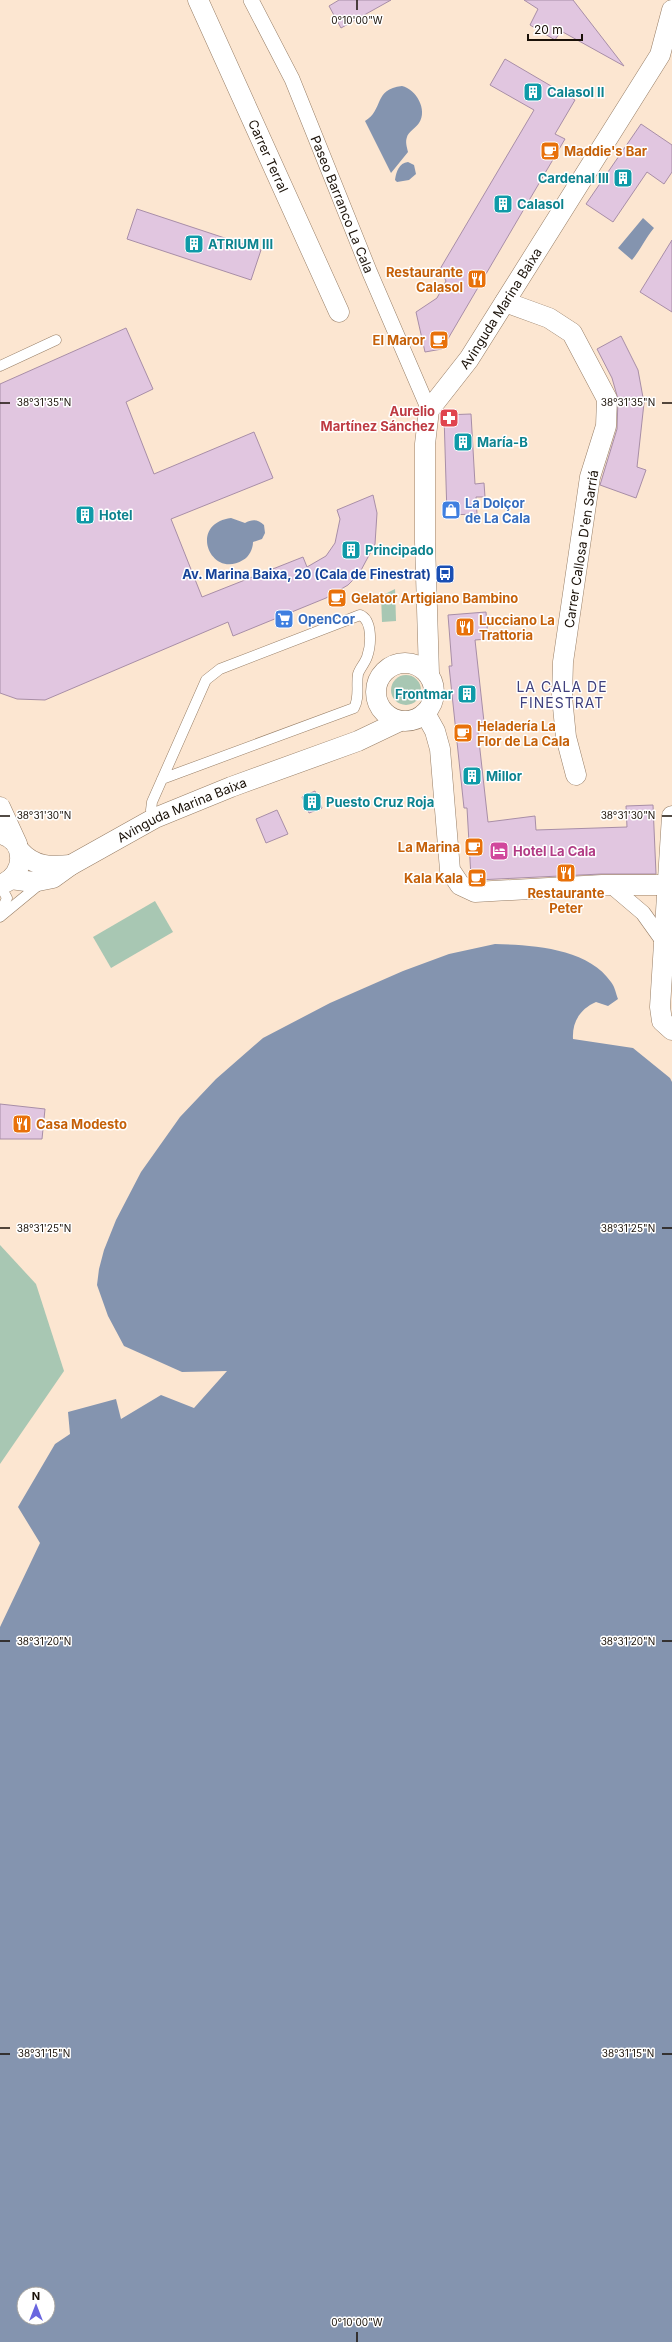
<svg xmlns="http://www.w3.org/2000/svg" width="672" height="2342" viewBox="0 0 672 2342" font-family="Inter,sans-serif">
<rect width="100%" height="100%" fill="#fce6d1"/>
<g fill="#a8c7b3">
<path d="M395 589 396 621 382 622 381 596Z"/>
<circle cx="406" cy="690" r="15"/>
<path d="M155 901 173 932 111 968 93 937Z"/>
<path d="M0 1245 36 1284 64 1371 0 1464Z"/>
</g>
<g fill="#8494af" fill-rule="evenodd">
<path d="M402 86C416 89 428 110 419 123 416 128 408 132 407 137 405 142 407 147 408 152L391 173 365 121C384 110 373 89 402 86Z"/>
<path d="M408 162 414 165 416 174 409 180 397 182 395 180C396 172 399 163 408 162Z"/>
<path d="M643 218 654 228C645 239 641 249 632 260L618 248Z"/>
<path d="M231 518 245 523C252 519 258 519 264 525L265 533 262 539 253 542C253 549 249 557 243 560 211 580 187 524 231 518Z"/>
<path d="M495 944C532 945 588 948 611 982 615 987 616 994 618 999L608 1006 596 1002C580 1009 572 1022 573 1039L633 1048 670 1078 672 1082V2342H0V1627L40 1543 18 1507 55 1444 70 1434 68 1412 116 1399 121 1419 161 1395 194 1408 227 1371 182 1372 124 1346 108 1316 97 1285 99 1269 104 1250 116 1220 141 1172 180 1117 216 1079 263 1038 330 1003 403 971 449 954ZM24 2294H48V2318H24Z"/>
</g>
<g fill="#e1c6e0" stroke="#a88ea7">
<path d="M339 0H391L341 28 329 6Z"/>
<path d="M524 0H573L624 66 561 31 555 40 530 25 538 9Z"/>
<path d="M505 59 575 100 555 134 565 139 442 349 425 352 416 312 437 298 446 281 440 269 534 110 490 85Z"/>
<path d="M641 124 672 145V172L664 184 647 172 613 222 586 204Z"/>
<path d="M137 209 261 250 251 280 127 239Z"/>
<path d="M672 240V312L640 292Z"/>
<path d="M126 328 153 389 126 402 154 474 254 432 273 478 171 519 202 597 303 557 307 567 326 556 335 543 340 519 337 510 373 495 377 513 375 544 359 574 348 585 326 598 233 636 228 622 45 700 17 699 0 693V384Z"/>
<path d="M621 336 638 370 644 403 637 467 646 470 636 498 600 485 617 429 618 399 612 378 597 349Z"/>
<path d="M471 414 475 484 484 483 485 497H476L477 514 447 515 444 415Z"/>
<path d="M486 612 488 639 475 640 484 722 477 723 488 822 535 816 536 830 627 827 626 806 653 805 656 874H601L477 880 471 877 467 808H464L449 666H452L448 615Z"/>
<path d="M315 791 322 808 309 813 302 797Z"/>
<path d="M277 810 288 834 266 843 256 819Z"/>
<path d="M0 1104 45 1109 42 1139H0Z"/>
</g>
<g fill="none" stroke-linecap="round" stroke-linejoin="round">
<defs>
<g id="service">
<path d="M0 366 56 340"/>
<path d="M155 818 151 810 152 802 206 680 220 669 360 615C373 620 371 646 367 657 365 663 360 668 358 674 356 686 360 697 354 708L162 779"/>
<path d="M0 885 7 898 0 914"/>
<path d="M0 917 40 884"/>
</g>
<g id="pedestrian">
<path id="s1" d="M251 0 292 79 370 273 429 410"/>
<path d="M610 885 643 913 663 941"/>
</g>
<g id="minor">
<path id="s2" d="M198 0 339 312"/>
<path d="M505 302 549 318 572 333 607 399 606 426 590 477 563 662 562 697 566 737 576 775"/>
<circle cx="405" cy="692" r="29"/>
<path id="s3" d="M429 674 425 542V444L429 410 469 359 660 55 672 10"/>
<path d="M425 713 435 731 440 749 450 870 460 885 475 892 602 885H666"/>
<path d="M0 807 17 844"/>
<path d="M672 816 660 1007 662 1021 672 1030"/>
<path d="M0 834C27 840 26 875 2 884"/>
<path d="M20 851C34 867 51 867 71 865"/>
<path id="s4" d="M11 879 33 882 53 878 71 865 155 818 231 787 358 741 400 721"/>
</g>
</defs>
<use href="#service" stroke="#977e66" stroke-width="11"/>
<use href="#pedestrian" stroke="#977e66" stroke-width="16"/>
<use href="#minor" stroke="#977e66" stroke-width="21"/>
<use href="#service" stroke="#fff" stroke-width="10"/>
<use href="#pedestrian" stroke="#fff" stroke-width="15"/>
<use href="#minor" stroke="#fff" stroke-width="20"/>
</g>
<path fill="none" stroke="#1a1108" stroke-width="1.5" d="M357 0V10M0 403H10M662 403H672M0 816H10M662 816H672M0 1228H10M662 1228H672M0 1641H10M662 1641H672M0 2054H10M662 2054H672M357 2332V2342"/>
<defs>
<symbol id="building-square" viewBox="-11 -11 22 22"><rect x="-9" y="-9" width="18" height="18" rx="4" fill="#0f9aa8" stroke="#fff"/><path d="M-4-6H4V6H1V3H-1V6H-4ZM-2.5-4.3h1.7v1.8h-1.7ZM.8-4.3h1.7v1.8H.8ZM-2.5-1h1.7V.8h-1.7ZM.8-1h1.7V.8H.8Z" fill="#fff"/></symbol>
<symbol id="cafe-square" viewBox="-11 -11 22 22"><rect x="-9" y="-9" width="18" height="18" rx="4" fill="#e8710a" stroke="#fff"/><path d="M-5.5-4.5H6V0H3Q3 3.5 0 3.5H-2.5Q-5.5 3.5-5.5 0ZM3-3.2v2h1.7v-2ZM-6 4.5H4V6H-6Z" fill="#fff"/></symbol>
<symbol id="restaurant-square" viewBox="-11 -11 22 22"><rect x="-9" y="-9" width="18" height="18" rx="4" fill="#e8710a" stroke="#fff"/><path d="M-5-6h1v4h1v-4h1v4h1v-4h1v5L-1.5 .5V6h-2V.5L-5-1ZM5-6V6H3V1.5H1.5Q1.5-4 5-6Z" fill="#fff"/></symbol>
<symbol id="pharmacy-square" viewBox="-11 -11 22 22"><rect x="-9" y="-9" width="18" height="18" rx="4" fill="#e0444e" stroke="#fff"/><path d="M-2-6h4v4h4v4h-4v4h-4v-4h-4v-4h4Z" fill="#fff"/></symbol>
<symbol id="shop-square" viewBox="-11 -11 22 22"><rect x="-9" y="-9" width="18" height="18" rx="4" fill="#3f7fe0" stroke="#fff"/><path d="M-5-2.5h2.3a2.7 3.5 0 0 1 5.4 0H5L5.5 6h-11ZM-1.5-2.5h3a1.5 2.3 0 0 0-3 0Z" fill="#fff"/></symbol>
<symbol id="bus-square" viewBox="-11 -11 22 22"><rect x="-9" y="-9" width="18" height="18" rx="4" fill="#1a4fb4" stroke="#fff"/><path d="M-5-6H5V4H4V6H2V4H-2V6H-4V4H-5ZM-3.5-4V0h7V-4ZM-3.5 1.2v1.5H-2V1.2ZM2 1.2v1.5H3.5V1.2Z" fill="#fff"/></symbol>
<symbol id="supermarket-square" viewBox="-11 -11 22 22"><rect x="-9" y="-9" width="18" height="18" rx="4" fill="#3f7fe0" stroke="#fff"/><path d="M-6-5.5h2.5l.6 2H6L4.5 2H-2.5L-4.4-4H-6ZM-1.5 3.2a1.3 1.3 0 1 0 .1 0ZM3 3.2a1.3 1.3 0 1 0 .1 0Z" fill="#fff"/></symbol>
<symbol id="hotel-square" viewBox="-11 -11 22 22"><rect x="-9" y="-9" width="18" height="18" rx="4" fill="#d1479c" stroke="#fff"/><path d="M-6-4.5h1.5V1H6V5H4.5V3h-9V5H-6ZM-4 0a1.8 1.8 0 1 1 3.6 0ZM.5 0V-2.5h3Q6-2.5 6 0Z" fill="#fff"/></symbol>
</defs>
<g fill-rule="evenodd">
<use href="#building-square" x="522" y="81" width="22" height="22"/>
<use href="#cafe-square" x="539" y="140" width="22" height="22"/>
<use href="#building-square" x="612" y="167" width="22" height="22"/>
<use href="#building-square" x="492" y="193" width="22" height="22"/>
<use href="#building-square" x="183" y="233" width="22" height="22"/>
<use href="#restaurant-square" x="466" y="268" width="22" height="22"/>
<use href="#cafe-square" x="428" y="329" width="22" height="22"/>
<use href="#pharmacy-square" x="438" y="407" width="22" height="22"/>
<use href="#building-square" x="452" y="431" width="22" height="22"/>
<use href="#shop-square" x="440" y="499" width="22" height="22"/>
<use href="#building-square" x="74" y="504" width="22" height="22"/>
<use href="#building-square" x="340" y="539" width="22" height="22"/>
<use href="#bus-square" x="434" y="563" width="22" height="22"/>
<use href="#cafe-square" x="326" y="587" width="22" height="22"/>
<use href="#supermarket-square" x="273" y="608" width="22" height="22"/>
<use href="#restaurant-square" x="454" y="616" width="22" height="22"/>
<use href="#building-square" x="456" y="683" width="22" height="22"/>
<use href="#cafe-square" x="452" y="722" width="22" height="22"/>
<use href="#building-square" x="461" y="765" width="22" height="22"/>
<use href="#building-square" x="301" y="791" width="22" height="22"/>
<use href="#cafe-square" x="463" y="836" width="22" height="22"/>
<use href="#hotel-square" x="488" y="840" width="22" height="22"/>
<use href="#restaurant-square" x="555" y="862" width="22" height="22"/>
<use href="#cafe-square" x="466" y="867" width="22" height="22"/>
<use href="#restaurant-square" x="11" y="1113" width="22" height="22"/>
</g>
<g text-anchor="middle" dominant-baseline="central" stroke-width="3" stroke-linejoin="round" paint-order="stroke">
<g font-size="13" font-weight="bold" fill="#0d838f" stroke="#fff" text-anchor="start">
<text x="547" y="92">Calasol II</text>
<text x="609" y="178" text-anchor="end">Cardenal III</text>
<text x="517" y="204">Calasol</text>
<text x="208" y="244">ATRIUM III</text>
<text x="477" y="442">María-B</text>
<text x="99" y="515">Hotel</text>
<text x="365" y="550">Principado</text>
<text x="453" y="694" text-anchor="end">Frontmar</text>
<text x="486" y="776">Millor</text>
<text x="326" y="802">Puesto Cruz Roja</text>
</g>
<g font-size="13" font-weight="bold" fill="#c56008" stroke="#fff" text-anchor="start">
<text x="564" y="151">Maddie's Bar</text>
<text x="463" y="272" text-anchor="end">Restaurante<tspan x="463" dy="15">Calasol</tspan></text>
<text x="425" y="340" text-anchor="end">El Maror</text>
<text x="351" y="598">Gelator Artigiano Bambino</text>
<text x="479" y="620">Lucciano La<tspan x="479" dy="15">Trattoria</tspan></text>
<text x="477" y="726">Heladería La<tspan x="477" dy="15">Flor de La Cala</tspan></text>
<text x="460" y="847" text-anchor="end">La Marina</text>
<text x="463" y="878" text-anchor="end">Kala Kala</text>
<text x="566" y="893" text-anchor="middle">Restaurante<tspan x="566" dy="15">Peter</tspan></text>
<text x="36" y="1124">Casa Modesto</text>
</g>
<g font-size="13" fill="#1a1108" stroke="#fff">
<text stroke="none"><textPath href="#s2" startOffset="171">Carrer Terral</textPath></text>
<text stroke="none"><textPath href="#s1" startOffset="224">Paseo Barranco La Cala</textPath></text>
<text stroke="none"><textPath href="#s3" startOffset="389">Avinguda Marina Baixa</textPath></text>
<text transform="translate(581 549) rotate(-81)">Carrer Callosa D'en Sarriá</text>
<text stroke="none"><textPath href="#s4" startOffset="189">Avinguda Marina Baixa</textPath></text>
</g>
<g font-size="13" font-weight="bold" fill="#be3a42" stroke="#fff" text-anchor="end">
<text x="435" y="411">Aurelio<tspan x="435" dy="15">Martínez Sánchez</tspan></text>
</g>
<g font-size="13" font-weight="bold" fill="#366cbe" stroke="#fff" text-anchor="start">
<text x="465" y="503">La Dolçor<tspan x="465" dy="15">de La Cala</tspan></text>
<text x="298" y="619">OpenCor</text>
</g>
<g font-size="13" font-weight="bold" fill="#164399" stroke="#fff" text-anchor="end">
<text x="431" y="574">Av. Marina Baixa, 20 (Cala de Finestrat)</text>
</g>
<g font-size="13" font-weight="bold" fill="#b23c85" stroke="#fff" text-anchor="start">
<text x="513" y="851">Hotel La Cala</text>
</g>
<g font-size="14" letter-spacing="1" fill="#3f407d" stroke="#fff">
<text x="562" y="686">LA CALA DE<tspan x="562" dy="16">FINESTRAT</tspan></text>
</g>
</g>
<g font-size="10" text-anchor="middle" fill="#1a1108" stroke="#fff" stroke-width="3" stroke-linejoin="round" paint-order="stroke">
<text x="357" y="24">0°10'00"W</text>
<text x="44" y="406">38°31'35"N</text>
<text x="628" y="406">38°31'35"N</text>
<text x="44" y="819">38°31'30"N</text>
<text x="628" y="819">38°31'30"N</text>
<text x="44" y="1232">38°31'25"N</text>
<text x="628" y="1232">38°31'25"N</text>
<text x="44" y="1645">38°31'20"N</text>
<text x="628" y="1645">38°31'20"N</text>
<text x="44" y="2057">38°31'15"N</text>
<text x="628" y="2057">38°31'15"N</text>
<text x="357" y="2326">0°10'00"W</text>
</g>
<g transform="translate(36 2306)"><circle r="19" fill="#ffffff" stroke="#a3a09c"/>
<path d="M0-3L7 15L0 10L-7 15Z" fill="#6a66df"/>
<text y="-6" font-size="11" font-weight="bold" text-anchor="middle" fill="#1a1108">N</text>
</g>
<path d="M528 34v6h54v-6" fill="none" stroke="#1a1108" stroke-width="2"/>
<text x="534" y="34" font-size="12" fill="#1a1108" stroke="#ffffff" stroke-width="3" paint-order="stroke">20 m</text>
</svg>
